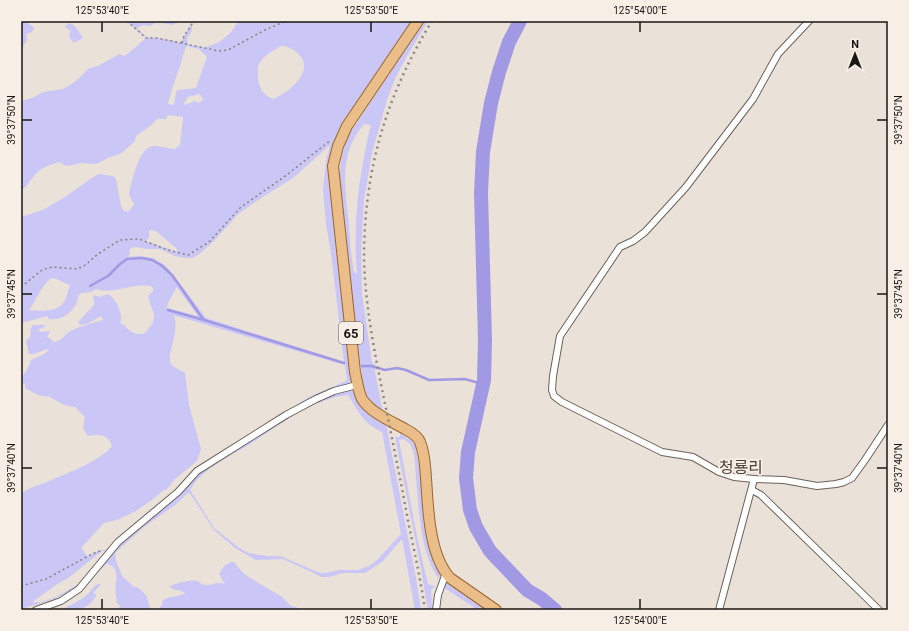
<svg xmlns="http://www.w3.org/2000/svg" width="909" height="631" viewBox="0 0 909 631" font-family="Roboto,'Noto Sans KR',sans-serif">
<rect width="100%" height="100%" fill="#eae1d8"/>
<g fill="#cac6f6" fill-rule="evenodd">
<path d="M26 21H29L27 22 34 28 32 32 26 34 27 40 21 50V23Z"/>
<path d="M126 21H180L173 25 156 22 151 26 143 25 137 28 146 37 157 38 181 42 191 24 195 21 192 24C192 26 192 28 192 30 190 36 185 37 188 44 193 45 199 47 203 47 213 47 225 39 231 32 235 27 235 24 241 21H412L370 84 329 174 331 202 352 380 351 382 312 397 262 427 309 397 346 381 347 380 345 365 173 315C182 328 165 355 171 364 174 368 181 370 185 373L189 405 201 449 197 461 175 479 166 490H164L152 500 134 512 117 520 104 523 82 547V549L87 556 100 550H108L107 551H102L68 578 59 583 32 602C47 605 69 589 82 582 66 597 41 603 21 609V494C30 487 39 485 49 481 66 474 102 460 112 446 108 434 99 434 88 436L83 428 85 417 75 407 64 405 50 397 38 395 25 388V383L21 385C21 373 29 371 31 360L44 354 49 350 47 349 34 354H29L26 341 30 337 31 328 33 325H44L46 326 38 330 41 332 50 331 47 337 51 339 53 342C61 342 63 336 69 332 77 327 93 323 103 320L102 316C94 319 88 325 80 325L78 322 95 304 93 298 94 295 100 297 108 294C115 298 121 310 121 318 121 320 120 322 121 324L124 325C131 332 134 336 145 333 161 316 152 314 148 296L153 291V288L151 286C133 282 115 295 96 289L92 292 81 293C78 296 78 298 77 302 73 313 60 321 49 319L47 316 21 323V217L43 210 65 197 93 177 99 174 113 176 116 179 121 206 123 210 127 212 129 211 134 204 130 197 129 194C132 182 138 147 154 146 161 146 168 149 175 149L180 145 183 117 168 115 166 119H157L150 126 136 136 135 141 122 153 108 158 96 164 81 163 66 166 59 162C49 165 40 168 34 176 29 182 27 187 21 190V101L32 98 44 92 63 89 70 85 76 81 88 69 100 65 119 54 125 56 146 38ZM186 46 199 49 207 57 196 88 178 90 176 92 174 104 173 105 168 104 172 89 179 69ZM281 46C287 46 290 48 295 51 319 68 290 92 273 99 262 94 259 88 258 77 258 73 257 68 259 64 262 57 274 50 281 46ZM200 94 203 100 198 103 195 101 185 105 184 103 188 97ZM330 145 326 161 323 189 326 224 331 253 344 362 206 318 175 277 166 266 153 258 140 256 129 257 130 249 134 247 148 249H160L175 256 186 258H192L198 255 214 241 237 215 261 198 293 178ZM149 230 156 231 177 249V252L146 241 149 237ZM51 278C58 279 62 282 70 285 68 290 67 296 65 300 59 313 41 311 29 310 37 300 40 287 51 278ZM177 287 198 316 167 308 169 301Z"/>
<path d="M424 21H428L407 56 395 79 387 100 372 153 364 200 361 251 362 294 372 363 375 364V372L383 412C372 405 366 396 363 383L341 207C339 182 338 159 349 135ZM364 124 371 125C367 139 365 153 362 168 356 203 354 237 357 273H354C351 257 350 240 349 224 345 188 338 154 364 124Z"/>
<path d="M69 23C75 24 80 33 83 38L74 43 70 38 69 34 71 31 65 27Z"/>
<path d="M348 390H353C359 406 370 418 386 424L416 578 421 610H415L402 539 382 562 365 573H343L329 577H322L283 559 256 560 235 548 214 530 189 492 175 505 144 527 115 553 116 561 121 573 123 577 134 587H137C149 596 146 597 151 610H119L120 606 117 603C116 595 114 585 117 578 116 572 115 565 109 565L107 563 89 581 117 545 200 472 284 418 329 395ZM348 395C358 411 363 423 382 432L401 534 378 559 369 566 358 570H340L325 573H320L280 556H267L248 553 238 547 214 528 190 490C193 485 196 480 201 476 215 463 233 454 250 444 280 425 311 399 348 395Z"/>
<path d="M400 433 412 441 416 447 431 553 440 575 439 579C420 554 419 509 416 478 415 468 416 451 409 443 407 441 405 441 404 439L399 440C408 488 416 537 428 584L436 587 433 588 431 590 432 610H428L421 569 395 437H400Z"/>
<path d="M231 562H234L243 573 260 584 281 596 291 606 304 610H159L160 607 162 605 163 600C170 596 178 597 185 593 180 589 174 591 169 587 173 584 191 579 197 581 200 582 202 585 206 585 214 585 215 581 225 584L219 574 224 566Z"/>
<path d="M446 582H448L488 610H478L443 587Z"/>
<path d="M98 584H101L93 593 96 594V596C87 611 77 610 61 610 69 606 83 599 89 593 92 589 93 587 98 584Z"/>
</g>
<g fill="none" stroke-linecap="round" stroke-linejoin="round">
<g stroke="#a199e3" stroke-width="2.5">
<path d="M90 286 108 276 120 264 127 259 142 258 152 260 161 265 172 275 203 319"/>
<path d="M168 310 204 320 344 363"/>
<path d="M362 366H371L385 370 397 368 406 370 429 380 465 379 479 383 484 380"/>
</g>
<path stroke="#a199e3" stroke-width="14" d="M520 21 509 42 499 72 491 103 483 152 481 193 485 340 484 380 468 452 466 478 470 510 476 527 490 551 527 590 542 599 555 610"/>
<defs>
<g id="minor">
<path d="M809 21 778 54 753 99 686 187 645 232 633 241 620 247 560 336 553 376 552 390 554 396 562 402 662 452 693 457 719 472 734 477 754 479 784 480 817 486 836 484 844 482 852 478 865 460 888 425"/>
<path d="M752 490 761 495 879 610"/>
<path d="M36 610 61 601 79 589 118 542 178 492 197 471 286 415 316 399 334 391 357 385"/>
<path d="M436 610 438 595 446 573"/>
<path d="M719 610 754 479"/>
</g>
<path id="primary" d="M418 21 347 126 338 146 333 166 355 372C357 381 358 391 362 399 371 413 391 421 405 429 411 432 418 436 420 442 425 454 425 466 426 478 428 508 429 555 450 578L496 610"/>
</defs>
<use href="#minor" stroke="#6a625a" stroke-width="8"/>
<use href="#primary" stroke="#99662d" stroke-width="12"/>
<g stroke="#88827b" stroke-width="1.5" stroke-dasharray="2 3" stroke-linecap="butt">
<path d="M127 21 146 38H157L219 51 228 50 265 30 286 21"/>
<path d="M21 24 28 21"/>
<path d="M182 43 184 36 194 21"/>
<path d="M21 287 42 270 52 267 77 269 84 266 98 254 120 240 139 239 168 250 188 255 209 242 241 207 284 177 331 140"/>
<path d="M21 586 46 579 92 554 103 550"/>
</g>
<use href="#minor" stroke="#fff" stroke-width="6"/>
<use href="#primary" stroke="#ebbd89" stroke-width="10"/>
<path stroke="#8c867f" stroke-width="2.5" stroke-dasharray="2 4" stroke-linecap="butt" d="M425 610C421 582 415 554 409 526 401 482 392 438 383 394 374 350 365 304 364 258 364 170 386 96 432 21"/>
</g>
<path fill="none" stroke="#1a1714" stroke-width="1.5" d="M102 22V32M371 22V32M640 22V32M22 120H32M877 120H887M22 294H32M877 294H887M22 468H32M877 468H887M102 599V609M371 599V609M640 599V609"/>
<g text-anchor="middle" dominant-baseline="central" stroke-width="3.5" stroke-linejoin="round" paint-order="stroke">
<rect fill="#f7eee5" stroke="#5c5853" stroke-width="1" x="339" y="322" width="24" height="22" rx="3"/>
<g font-size="13" font-weight="bold" fill="#1a1714">
<text x="351" y="333">65</text>
</g>
<g font-size="16" fill="#49423b" stroke="#f7eee5">
<text x="741" y="467">청룡리</text>
</g>
</g>
<rect width="909" height="631" fill="none" stroke="#f7eee5" stroke-width="44"/>
<g transform="translate(855 54)" stroke="#f7eee5" stroke-width="3" paint-order="stroke">
<path d="M0-3L7 15L0 10L-7 15Z" fill="#1a1714"/>
<text y="-6" font-size="11" font-weight="bold" text-anchor="middle" fill="#1a1714">N</text>
</g>
<rect x="22" y="22" width="865" height="587" fill="none" stroke="#1a1714" stroke-width="1.5"/>
<g font-size="10" text-anchor="middle" fill="#1a1714">
<text x="102" y="14">125°53'40"E</text>
<text x="371" y="14">125°53'50"E</text>
<text x="640" y="14">125°54'00"E</text>
<text transform="translate(11 120) rotate(-90)" y="4">39°37'50"N</text>
<text transform="translate(898 120) rotate(-90)" y="4">39°37'50"N</text>
<text transform="translate(11 294) rotate(-90)" y="4">39°37'45"N</text>
<text transform="translate(898 294) rotate(-90)" y="4">39°37'45"N</text>
<text transform="translate(11 468) rotate(-90)" y="4">39°37'40"N</text>
<text transform="translate(898 468) rotate(-90)" y="4">39°37'40"N</text>
<text x="102" y="624">125°53'40"E</text>
<text x="371" y="624">125°53'50"E</text>
<text x="640" y="624">125°54'00"E</text>
</g>
</svg>
